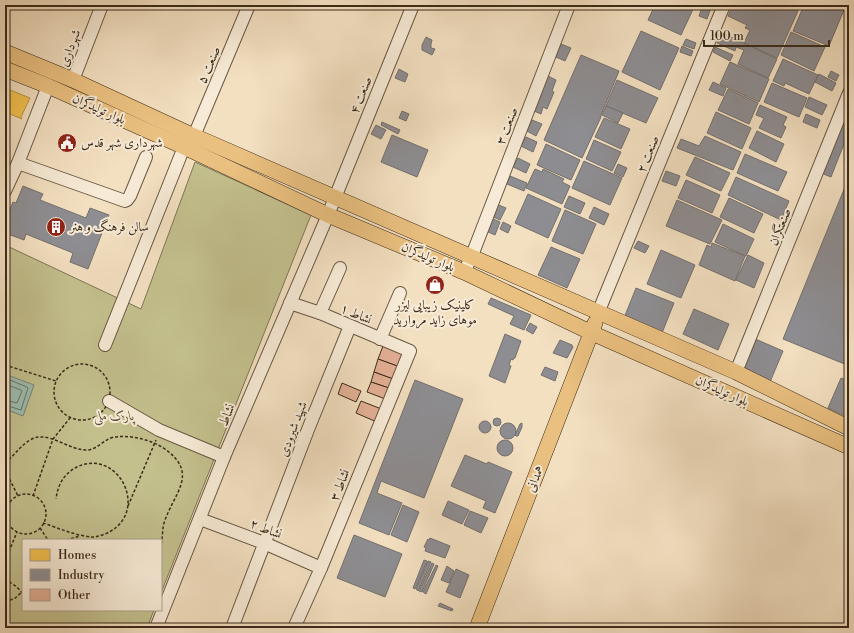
<svg xmlns="http://www.w3.org/2000/svg" width="854" height="633" viewBox="0 0 854 633" font-family="'Libre Bodoni',Amiri,serif">
<rect width="100%" height="100%" fill="#f3e0c1"/>
<filter id="stains"><feTurbulence type="fractalNoise" baseFrequency=".005" numOctaves="4"/><feColorMatrix values="0 0 0 0 .2 0 0 0 0 .09 0 0 0 0 .02 0 0 0 .5 -.17"/></filter>
<radialGradient id="worn" r=".72"><stop offset=".6" stop-color="#630" stop-opacity="0"/><stop offset="1" stop-color="#630" stop-opacity=".3"/></radialGradient>
<path fill="#c3c08e" stroke="#7f7654" d="M195 162 311 215 161 593V540H23V610H154L147 628H5V245L141 309Z"/>
<path fill="#9cbdb0" stroke="#758374" d="M5 374 34 385 23 416 5 409Z"/>
<path fill="#f2c14e" stroke="#bb943e" d="M5 88 30 98 21 117 22 119 5 112Z"/>
<g fill="#8d8d92" stroke="#74706e">
<path d="M655 5H695L681 35 648 20Z"/>
<path d="M703 5H712L707 19 699 16Z"/>
<path d="M733 5H742L753 10 755 5H784L798 11 777 58 744 43 750 30 745 28 747 25 728 16Z"/>
<path d="M804 5H846L829 46 793 31Z"/>
<path d="M641 31 679 48 660 90 622 72Z"/>
<path d="M721 32 777 59 768 78 738 64 744 50 736 47 735 51 717 43Z"/>
<path d="M791 32 825 47 814 71 781 55Z"/>
<path d="M426 37 432 40 431 44V48L435 49 432 55 422 50V45Z"/>
<path d="M686 39 696 43 694 49 683 45Z"/>
<path d="M561 44 571 48 565 61 556 57Z"/>
<path d="M682 46 693 51 691 56 680 52Z"/>
<path d="M715 47 733 55 730 61 713 52Z"/>
<path d="M581 55 619 71 601 115V117L582 158 544 140Z"/>
<path d="M783 59 818 75 809 94 785 83 784 86 773 81Z"/>
<path d="M730 62 769 79 759 102 720 84Z"/>
<path d="M399 69 408 74 405 82 395 78Z"/>
<path d="M831 71 839 75 836 81 828 77Z"/>
<path d="M819 74 836 83 832 91 815 82Z"/>
<path d="M548 76 556 80 552 91 554 92 547 109 543 107 541 114 534 111Z"/>
<path d="M617 80 658 98 646 123 606 106Z"/>
<path d="M713 82 726 88 723 96 709 90Z"/>
<path d="M772 83 807 98 799 117 764 102Z"/>
<path d="M728 89 758 103 749 124 718 110Z"/>
<path d="M809 97 827 105 822 115 805 107Z"/>
<path d="M760 105 787 117 783 125 786 127 781 138 759 128 764 118 756 115Z"/>
<path d="M849 105V131L831 177 821 173Z"/>
<path d="M606 106 623 113 618 123 602 115Z"/>
<path d="M402 111 409 114 406 121 399 118Z"/>
<path d="M716 112 751 128 742 149 707 133Z"/>
<path d="M806 114 820 120 817 128 803 122Z"/>
<path d="M604 118 630 129 621 149 595 137Z"/>
<path d="M532 120 542 124 536 136 527 131Z"/>
<path d="M382 122 400 130 398 134 381 125Z"/>
<path d="M376 125 386 130 381 139 371 134Z"/>
<path d="M757 131 784 144 776 162 749 148Z"/>
<path d="M392 135 428 150 417 177 381 162Z"/>
<path d="M705 136 741 152 733 170 677 148 681 139 699 146Z"/>
<path d="M526 137 537 142 533 152 521 146Z"/>
<path d="M594 140 621 152 612 171 586 159Z"/>
<path d="M546 144 580 160 571 180 537 165Z"/>
<path d="M745 154 787 172 778 191 737 173Z"/>
<path d="M695 157 730 173 721 191 686 175Z"/>
<path d="M518 158 530 164 526 173 513 167Z"/>
<path d="M584 161 622 178 610 205 572 188Z"/>
<path d="M618 164 627 168 623 177 614 173Z"/>
<path d="M535 169 542 172 543 169 564 179 562 182 570 186 562 204 526 188Z"/>
<path d="M666 171 680 176 676 186 662 181Z"/>
<path d="M510 176 527 183 524 191 507 184Z"/>
<path d="M736 177 789 201 781 220 728 195Z"/>
<path d="M849 177V361L847 365 783 339Z"/>
<path d="M686 180 720 195 712 213 678 198Z"/>
<path d="M23 186 43 194 40 200 86 218 90 208 109 215 88 269 70 262 73 253 26 234 24 240 5 233 10 221 6 219 13 202 16 203Z"/>
<path d="M528 194 561 209 548 238 515 223Z"/>
<path d="M569 196 585 203 580 214 564 207Z"/>
<path d="M729 198 763 214 754 233 720 217Z"/>
<path d="M677 200 722 220 710 244 666 226Z"/>
<path d="M496 204 506 208 500 220 491 216Z"/>
<path d="M594 207 609 214 604 225 589 218Z"/>
<path d="M565 210 596 224 583 254 552 241Z"/>
<path d="M491 218 500 222 495 235 486 231Z"/>
<path d="M503 222 511 226 508 233 500 229Z"/>
<path d="M723 224 754 239 746 256 715 242Z"/>
<path d="M638 241 649 246 645 253 634 248Z"/>
<path d="M712 243 745 256 735 281 699 265 707 245 711 247Z"/>
<path d="M551 247 580 259 567 288 538 275Z"/>
<path d="M661 250 695 265 681 298 647 284Z"/>
<path d="M748 255 764 263 754 288 736 280Z"/>
<path d="M636 288 674 303 662 333 624 318Z"/>
<path d="M491 298 531 315 524 330 510 324 514 316 488 304Z"/>
<path d="M694 309 729 324 718 350 683 334Z"/>
<path d="M530 323 537 327 533 334 526 330Z"/>
<path d="M505 334 521 341 515 358H514L513 360 511 359 509 365 511 366 505 383 489 376Z"/>
<path d="M753 338 783 351 770 382 745 371 743 364Z"/>
<path d="M560 340 572 345 573 347 567 358 553 353Z"/>
<path d="M545 367 558 372 555 381 541 375Z"/>
<path d="M841 378 849 381V418L828 408Z"/>
<path d="M415 380 463 399 424 498 381 481 377 493 402 503 389 535 359 523Z"/>
<circle cx="497" cy="422" r="4"/>
<circle cx="485" cy="427" r="6"/>
<path d="M522 423V427L518 436H516L515 435 520 424Z"/>
<circle cx="508" cy="431" r="8"/>
<circle cx="505" cy="448" r="8"/>
<path d="M465 455 487 464 488 462 512 472 495 513 483 508 486 501 451 486Z"/>
<path d="M448 501 469 510 462 524 442 515Z"/>
<path d="M403 505 419 512 407 542 391 535Z"/>
<path d="M470 511 488 518 481 533 464 525Z"/>
<path d="M354 535 402 554 385 597 337 578Z"/>
<path d="M430 538 450 546 445 558 425 551 426 548 424 547 428 539 429 540Z"/>
<path d="M424 560 427 561 415 589 413 588Z"/>
<path d="M428 561 431 562 418 591 416 589Z"/>
<path d="M432 563 434 564 422 592 419 591Z"/>
<path d="M436 565 438 566 426 594 423 592Z"/>
<path d="M447 566 454 571 449 583 441 580Z"/>
<path d="M456 569 469 575 460 598 446 592Z"/>
<path d="M440 603 453 609 452 611 438 606Z"/>
</g>
<g fill="none" stroke-linecap="round" stroke-linejoin="round">
<g stroke="#6c7465" stroke-width="1">
<path d="M5 378 27 387 28 388 21 410 5 405"/>
<path d="M5 384 21 390 22 391 17 403 5 400"/>
</g>
</g>
<g fill="#e4b096" stroke="#3b2b1a">
<path d="M383 346 405 354 400 367 378 359Z"/>
<path d="M378 359 400 367 396 380 374 372Z"/>
<path d="M374 372 396 380 392 389 371 382Z"/>
<path d="M371 382 392 389 388 400 367 392Z"/>
<path d="M342 383 361 391 356 402 338 394Z"/>
<path d="M361 401 384 410 379 423 356 413Z"/>
</g>
<g fill="none" stroke-linecap="round" stroke-linejoin="round">
<defs>
<g id="minor">
<path d="M73 80 102 5"/>
<path d="M194 136 249 5"/>
<path d="M18 163 125 201 127 200 130 196 146 157"/>
<path d="M5 191 18 163 48 86"/>
<path d="M464 272 471 258 569 5"/>
<path d="M290 303 320 313 410 351 321 568 294 628"/>
<path d="M320 313 340 268"/>
<path d="M598 313 724 5"/>
<path d="M380 339 400 293"/>
<path d="M105 345 184 147"/>
<path d="M736 372 849 93"/>
<path d="M109 401 159 430 224 457"/>
<path d="M200 519 264 543 321 568"/>
<path d="M156 628 224 457 328 215 413 5"/>
<path d="M232 628 309 427 350 326"/>
</g>
<g id="major">
<path d="M5 52 73 80 194 136 736 372 849 428"/>
<path d="M5 69 48 86 184 147 328 215 464 272 592 333 849 447"/>
<path d="M477 628 595 323"/>
</g>
</defs>
<use href="#minor" stroke="#695844" stroke-width="14"/>
<use href="#major" stroke="#3b2b1a" stroke-width="16"/>
<g stroke="#3b2b1a" stroke-width="1.5" stroke-dasharray="3 2" stroke-linecap="butt">
<circle cx="82" cy="392" r="28"/>
<path d="M5 365 56 381"/>
<path d="M5 463C14 456 20 446 30 440 48 429 68 451 88 450 98 449 105 438 115 437 131 435 148 439 162 447 201 473 174 492 164 523 162 530 163 538 161 545"/>
<path d="M5 470 18 496"/>
<circle cx="26" cy="514" r="20"/>
<path d="M33 496 53 439 70 418"/>
<path d="M5 503 9 505"/>
<path d="M128 506 156 440"/>
<path d="M43 523C58 528 79 537 94 537 100 536 106 534 111 531 148 509 119 450 79 466 64 473 58 484 56 499"/>
<path d="M40 528 48 540"/>
<path d="M66 540 80 536"/>
<path d="M5 561 17 532"/>
<path d="M5 579 17 587 23 594"/>
<path d="M5 601 14 599 23 591"/>
</g>
<use href="#minor" stroke="#f7ebd7" stroke-width="12"/>
<use href="#major" stroke="#eac080" stroke-width="15"/>
</g>
<defs>
<symbol id="civic-disc" viewBox="-11 -11 22 22"><circle r="9.5" fill="#8f2418" stroke="#f7ebd7"/><path d="M-.6-6.5H3V-4.5H.6V-3L4-1V1h2V6H-6V1h2V-1L-.6-3ZM-1.2 2.5V6h2.4V2.5Z" fill="#fff"/></symbol>
<symbol id="building-disc" viewBox="-11 -11 22 22"><circle r="9.5" fill="#8f2418" stroke="#f7ebd7"/><path d="M-4-6H4V6H1V3H-1V6H-4ZM-2.5-4.3h1.7v1.8h-1.7ZM.8-4.3h1.7v1.8H.8ZM-2.5-1h1.7V.8h-1.7ZM.8-1h1.7V.8H.8Z" fill="#fff"/></symbol>
<symbol id="shop-disc" viewBox="-11 -11 22 22"><circle r="9.5" fill="#8f2418" stroke="#f7ebd7"/><path d="M-5-2.5h2.3a2.7 3.5 0 0 1 5.4 0H5L5.5 6h-11ZM-1.5-2.5h3a1.5 2.3 0 0 0-3 0Z" fill="#fff"/></symbol>
</defs>
<g fill-rule="evenodd">
<use href="#civic-disc" x="56" y="132" width="22" height="22"/>
<use href="#building-disc" x="45" y="216" width="22" height="22"/>
<use href="#shop-disc" x="424" y="274" width="22" height="22"/>
</g>
<g text-anchor="middle" dominant-baseline="central" stroke-width="4" stroke-linejoin="round" paint-order="stroke">
<g font-size="13" fill="#3b2b1a" stroke="#f7ebd7">
<text transform="translate(70 48) rotate(-69)">شهرداری</text>
<text transform="translate(209 65) rotate(-67)">صنعت ۵</text>
<text transform="translate(361 95) rotate(-68)">صنعت ۴</text>
<text transform="translate(99 109) rotate(24)">بلوار تولیدگران</text>
<text transform="translate(507 126) rotate(-69)">صنعت ۳</text>
<text transform="translate(648 154) rotate(-68)">صنعت ۲</text>
<text transform="translate(780 227) rotate(-68)">صنعتگران</text>
<text transform="translate(428 257) rotate(23)">بلوار تولیدگران</text>
<text transform="translate(356 314) rotate(24)">نشاط ۱</text>
<text transform="translate(722 391) rotate(24)">بلوار تولیدگران</text>
<text transform="translate(227 415) rotate(-67)">نشاط</text>
<text transform="translate(293 429) rotate(-69)">شهید شیرودی</text>
<text transform="translate(535 479) rotate(-68)">همدانی</text>
<text transform="translate(340 485) rotate(-68)">نشاط ۳</text>
<text transform="translate(266 529) rotate(22)">نشاط ۲</text>
</g>
<g font-size="13" fill="#3b2b1a" stroke="#f7ebd7" text-anchor="start">
<text x="81" y="143">شهرداری شهر قدس</text>
<text x="70" y="227">سالن فرهنگ و هنر</text>
<text x="435" y="305" text-anchor="middle">کلینیک زیبایی لیزر<tspan x="435" dy="15">موهای زاید مروارید</tspan></text>
</g>
<g font-size="13" font-style="italic" fill="#5d5037" stroke="#f7ebd7">
<text x="114" y="416">پارک ملی</text>
</g>
</g>
<rect width="854" height="633" fill="none" stroke="#f3e0c1" stroke-width="20"/>
<rect x="6" y="6" width="842" height="621" fill="none" stroke="#3b2b1a" stroke-width="2"/>
<rect x="10" y="10" width="834" height="613" fill="none" stroke="#3b2b1a"/>
<rect x="22" y="539" width="140" height="72" fill="#f7ebd7" stroke="#ac9e8b"/>
<rect x="30" y="549" width="20" height="12" fill="#f2c14e" stroke="#ac9e8b"/>
<text x="58" y="559" font-size="12" fill="#3b2b1a">Homes</text>
<rect x="30" y="569" width="20" height="12" fill="#8d8d92" stroke="#ac9e8b"/>
<text x="58" y="579" font-size="12" fill="#3b2b1a">Industry</text>
<rect x="30" y="589" width="20" height="12" fill="#e4b096" stroke="#ac9e8b"/>
<text x="58" y="599" font-size="12" fill="#3b2b1a">Other</text>
<path d="M704 40v6h125v-6" fill="none" stroke="#3b2b1a" stroke-width="2"/>
<text x="710" y="40" font-size="12" fill="#3b2b1a" stroke="#f7ebd7" stroke-width="3" paint-order="stroke">100 m</text>
<rect width="100%" height="100%" filter="url(#stains)"/>
<rect width="100%" height="100%" fill="url(#worn)"/>
</svg>
